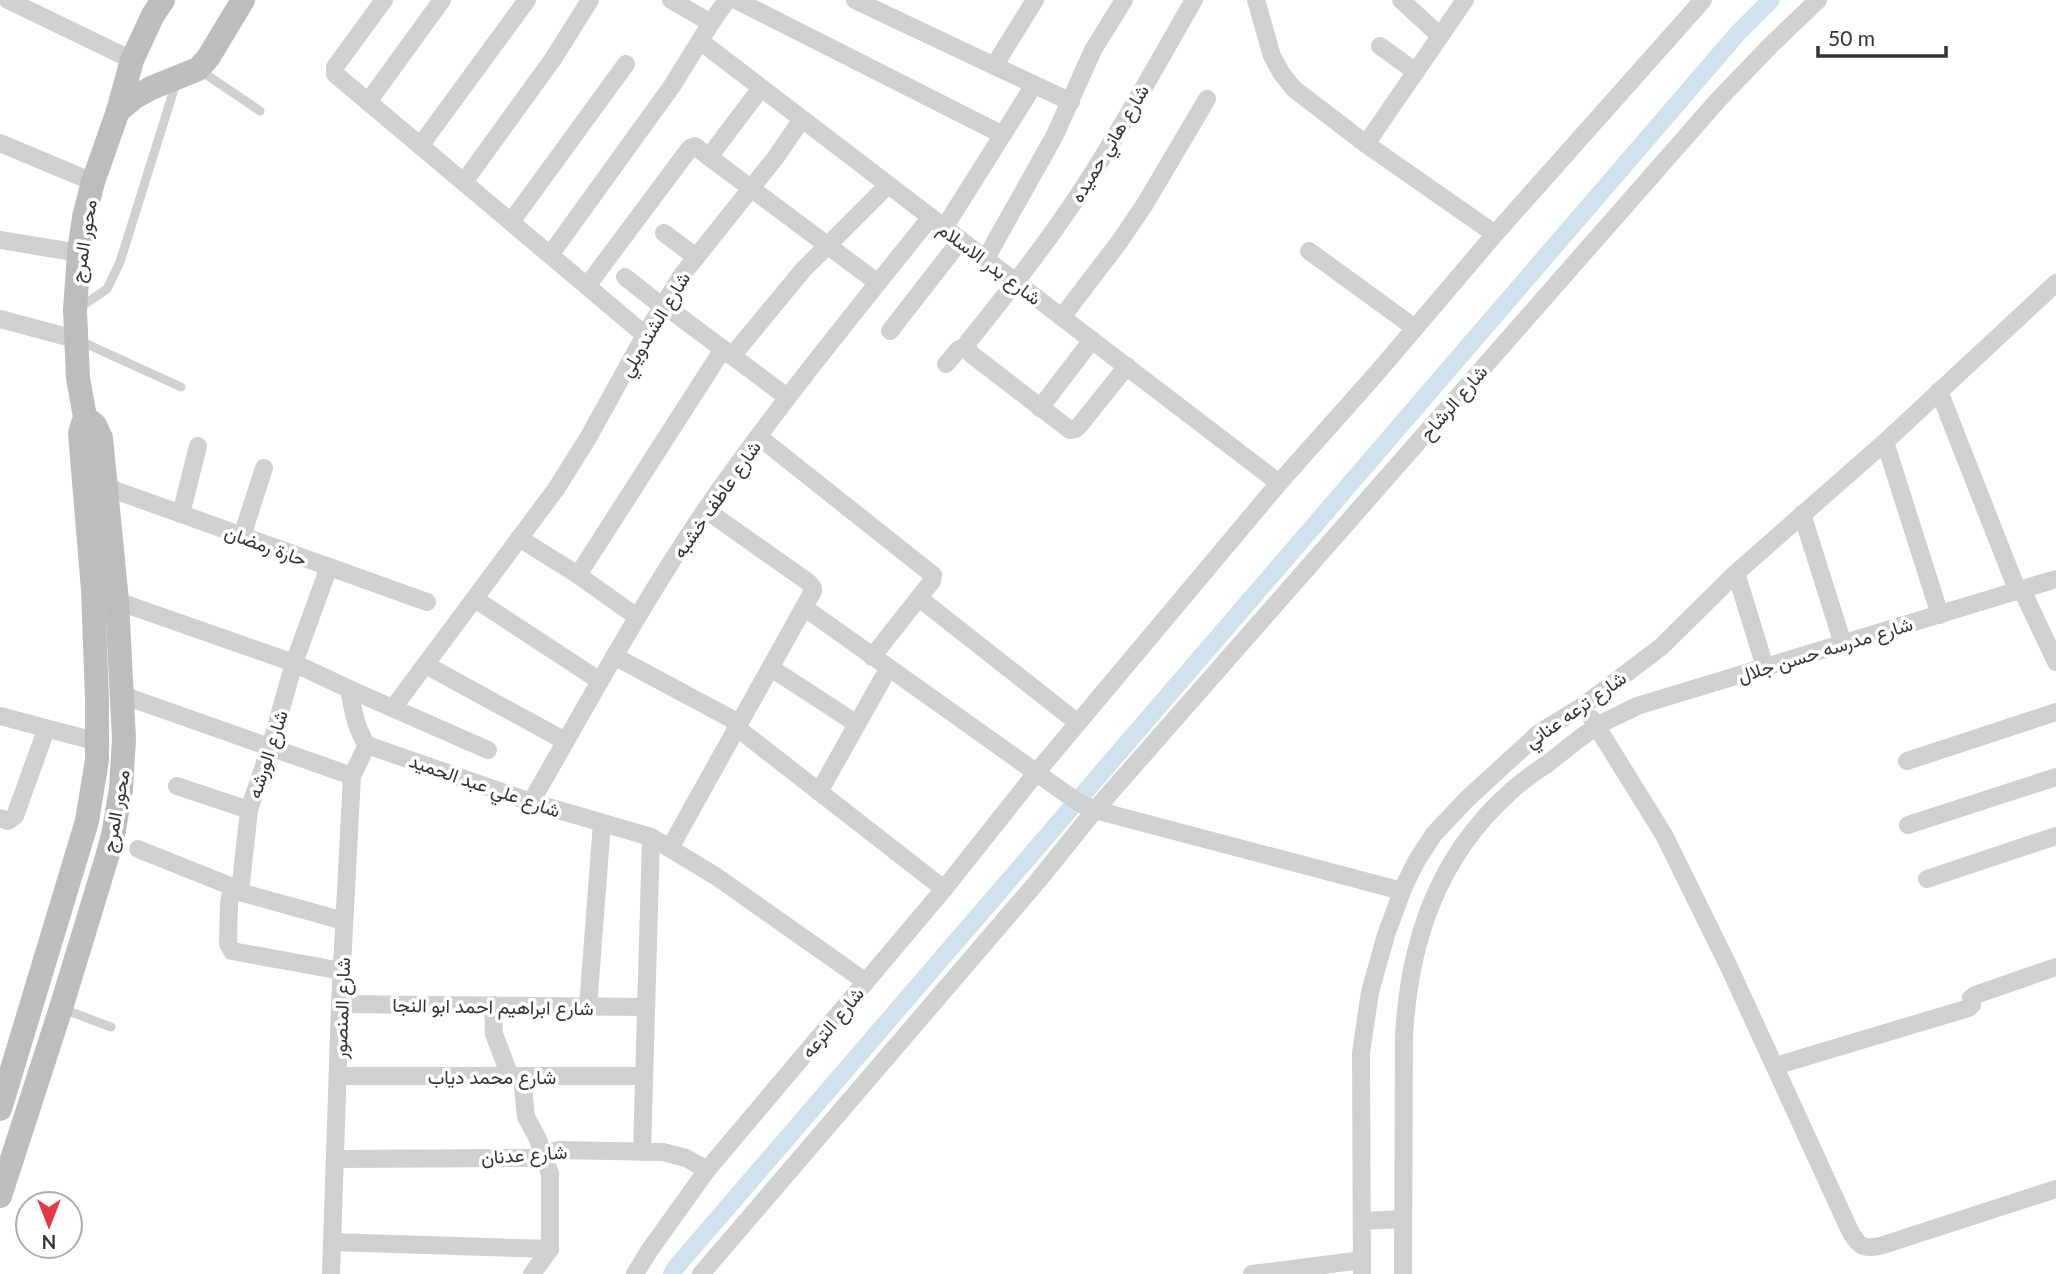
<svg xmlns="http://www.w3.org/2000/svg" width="2056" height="1274" viewBox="0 0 2056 1274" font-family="Lato,Vazirmatn,sans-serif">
<rect width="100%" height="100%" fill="#fff"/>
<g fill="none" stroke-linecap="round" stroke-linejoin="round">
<path stroke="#cfe2ee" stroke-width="18" d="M672 1274 677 1266 1738 33 1771 0"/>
<g stroke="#d0d0d0" stroke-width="9">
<path d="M201 71 260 111"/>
<path d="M79 308 107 289 120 262 176 83"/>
<path d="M78 340 181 387"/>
<path d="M63 1009 111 1027"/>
</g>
<g stroke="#d0d0d0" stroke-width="18">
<path d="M8 0 132 60"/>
<path d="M384 0 335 67V74L645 335"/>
<path d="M671 0 711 23"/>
<path d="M736 0 1003 135"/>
<path d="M855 0 1071 102"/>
<path d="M1256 0 1272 56 1282 74 1294 89 1366 144 1495 234"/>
<path d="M1401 0 1440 36"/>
<path d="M700 41 1279 483"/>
<path d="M1380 46 1416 72"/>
<path d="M994 66 1035 0"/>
<path d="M368 102 442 0"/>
<path d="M0 143 93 182"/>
<path d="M1366 144 1465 0"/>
<path d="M420 146 527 0"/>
<path d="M709 157 878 283"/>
<path d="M464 182 553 59 590 0"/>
<path d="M511 222 626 64"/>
<path d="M944 228 1034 85"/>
<path d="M664 233 696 257"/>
<path d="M0 240 79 253"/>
<path d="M1309 251 1415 328"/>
<path d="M550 255 672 86 711 23 727 0"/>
<path d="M985 260 1055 135 1093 50 1124 0"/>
<path d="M625 277 663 307"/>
<path d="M587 286 690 148 695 146 709 157 761 88"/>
<path d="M664 305 787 397"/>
<path d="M1062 317 1120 241 1145 204 1207 99"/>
<path d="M0 319 75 339"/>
<path d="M890 331 960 241"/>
<path d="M732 356 803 270 888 185"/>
<path d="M946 364 958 350 967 346"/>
<path d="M1127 366 1079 426 1075 429 1070 430 971 354 967 346 968 342C1014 285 1059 228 1097 166 1131 112 1162 55 1194 0"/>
<path d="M1939 391 2018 592"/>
<path d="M1040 408 1092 340"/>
<path d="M759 437 933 575 932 581 872 657"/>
<path d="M1885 442 1940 615"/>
<path d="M106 487 427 602"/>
<path d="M181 514 198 446"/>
<path d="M1802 514 1843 644"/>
<path d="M242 536 264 468"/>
<path d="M519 538 578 575 637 617"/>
<path d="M329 567 294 663 270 748 249 810 241 883 230 897 229 903 228 944 232 951 342 971"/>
<path d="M1736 573 1765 667"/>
<path d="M578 575 723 349"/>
<path d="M2022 590 2056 662"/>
<path d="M919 598 1078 723"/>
<path d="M475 599 600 681"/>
<path d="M117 601 294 663 349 689C353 709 355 727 367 745L531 802 651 837 717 877 866 982"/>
<path d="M805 608 1079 803 1095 810 1402 891"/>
<path d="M614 656 739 723"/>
<path d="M426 665 565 741"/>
<path d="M771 668 857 724"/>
<path d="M349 689 488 750"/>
<path d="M122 695 352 776"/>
<path d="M393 708 556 489 588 438 645 335 682 275 776 157 802 119"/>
<path d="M0 716 98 742"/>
<path d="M1592 719 1664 835 1729 967 1851 1233C1860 1247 1863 1249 1880 1246L2056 1189"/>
<path d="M736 727 944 889"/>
<path d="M1907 761 2056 712"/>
<path d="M177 786 249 810"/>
<path d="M819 792 883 678"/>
<path d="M531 802C588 703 642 603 706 509 776 408 854 313 930 218"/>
<path d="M0 818 8 821 15 816 46 730"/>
<path d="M1908 825 2056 777"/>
<path d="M670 848 813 591V588L808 582 706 510"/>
<path d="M138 849 238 889"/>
<path d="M1927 879 2056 836"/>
<path d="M236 891 344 921"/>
<path d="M340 1004 646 1007"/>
<path d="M493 1005 494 1034 510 1076"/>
<path d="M588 1007 602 823"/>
<path d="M1775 1066 1969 1008 1972 1005 1971 998 1975 995 2056 967"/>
<path d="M339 1076H644"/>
<path d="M522 1076 526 1117 537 1137 550 1174V1249L532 1274"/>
<path d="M642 1152 651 837"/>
<path d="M336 1159 532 1158 558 1150 663 1152 686 1158 707 1170"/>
<path d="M1362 1221 1403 1219"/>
<path d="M332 1242 550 1249"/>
<path d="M331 1274 340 1004 352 776 367 745"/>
<path d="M635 1274 649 1251 707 1170 944 889 1036 773 1279 483 1376 374 1495 234 1703 0"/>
<path d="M701 1274 1037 882 1095 810 1719 99 1771 45 1818 0"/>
<path d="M1252 1274 1362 1260"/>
<path d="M1362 1274 1361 1053 1370 992 1386 935 1404 886 1417 860 1434 834 1467 799 1539 733 1583 706 1661 647 1736 573 1885 442 2056 283"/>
<path d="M1403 1274 1404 1037C1409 942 1437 858 1509 793 1520 782 1534 773 1547 764 1564 751 1581 736 1599 725 1611 718 1624 713 1637 706L2056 579"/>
</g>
<g stroke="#bdbdbd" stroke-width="24">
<path d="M118 111 135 97 151 88 198 69 208 58 243 0"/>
<path d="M0 1109 87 821 97 760V699L93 590 80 433 85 417 78 378 75 310 79 253 84 217 93 182 118 111 132 60 153 15 163 0"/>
<path d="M0 1196 61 1008 107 857 113 835 121 789 124 739 117 601 101 438 95 425 85 417"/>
</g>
</g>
<g text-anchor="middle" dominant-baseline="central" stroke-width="7" stroke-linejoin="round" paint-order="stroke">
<g font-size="19" fill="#333" stroke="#fff">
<text transform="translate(1109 143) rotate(-59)">شارع هاني حميده</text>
<text transform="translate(83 241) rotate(-81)">محور المرج</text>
<text transform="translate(990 263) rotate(37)">شارع بدر الاسلام</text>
<text transform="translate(654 324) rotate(-59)">شارع الشندويلي</text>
<text transform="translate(1453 402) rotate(-49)">شارع الرشاح</text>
<text transform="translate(716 499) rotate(-55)">شارع عاطف خشبه</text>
<text transform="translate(266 545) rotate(20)">حارة رمضان</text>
<text transform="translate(1825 649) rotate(-17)">شارع مدرسه حسن جلال</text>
<text transform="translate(1575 709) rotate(-35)">شارع ترعه عناني</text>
<text transform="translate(267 754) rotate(-72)">شارع الورشه</text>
<text transform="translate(485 785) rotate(19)">شارع علي عبد الحميد</text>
<text transform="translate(115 811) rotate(-80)">محور المرج</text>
<text transform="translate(493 1006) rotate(1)">شارع ابراهيم احمد ابو النجا</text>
<text transform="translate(341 1008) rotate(-88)">شارع المنصور</text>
<text transform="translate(832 1022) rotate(-50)">شارع الترعه</text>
<text x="492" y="1076">شارع محمد دياب</text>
<text transform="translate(524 1154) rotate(-4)">شارع عدنان</text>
</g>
</g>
<g transform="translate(49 1225) rotate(180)"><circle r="33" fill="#ffffff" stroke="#adadad" stroke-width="2"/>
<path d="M0-5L12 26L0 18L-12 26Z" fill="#e63946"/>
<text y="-10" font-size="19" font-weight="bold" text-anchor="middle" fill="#333333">N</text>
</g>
<path d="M1818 46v10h128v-10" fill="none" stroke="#333333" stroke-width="3.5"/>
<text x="1828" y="46" font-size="21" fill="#333333" stroke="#ffffff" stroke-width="5" paint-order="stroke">50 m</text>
</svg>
